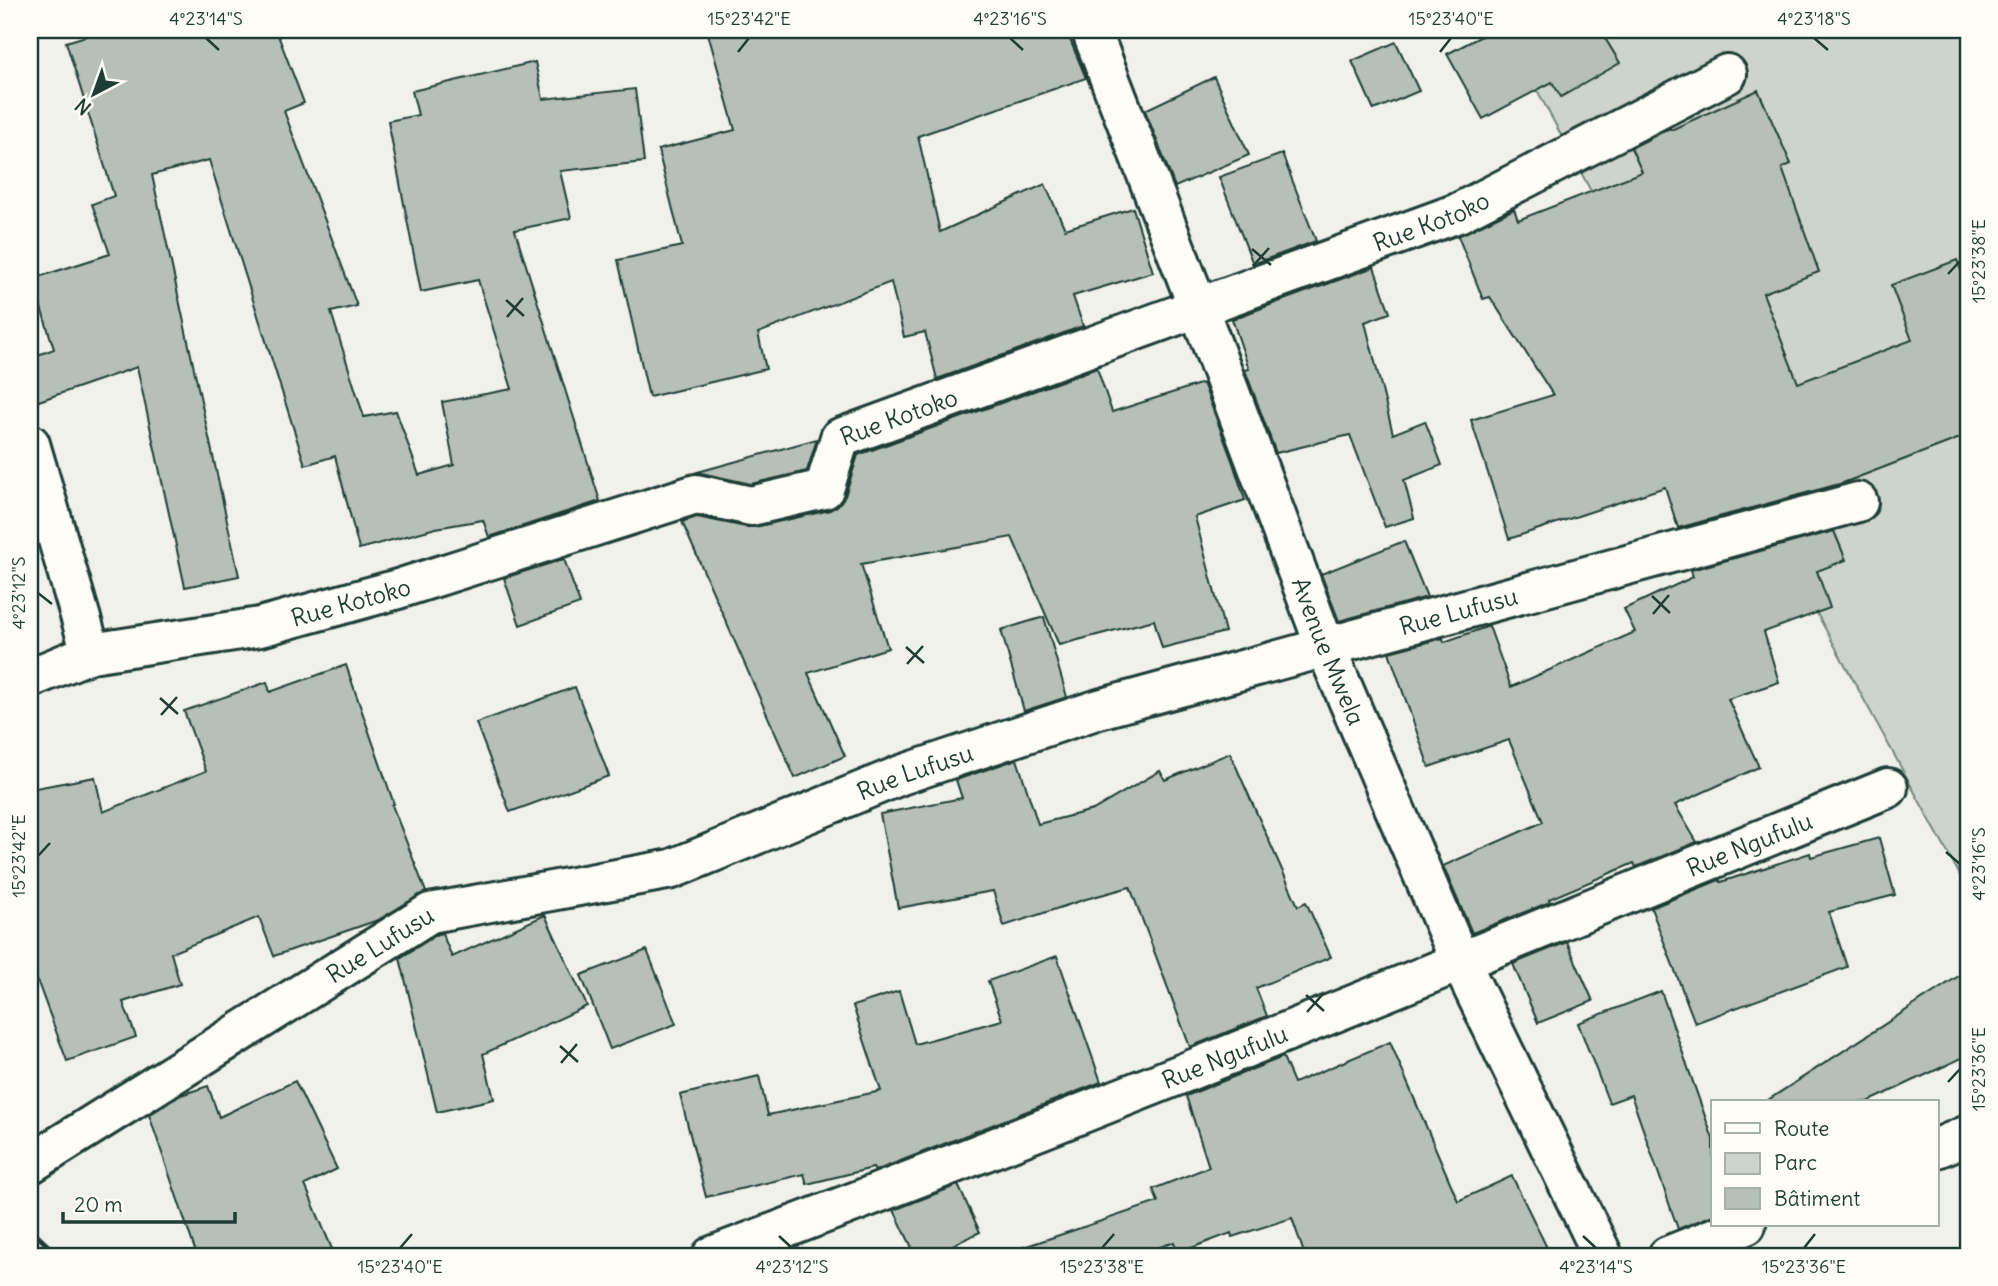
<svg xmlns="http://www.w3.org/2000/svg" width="1998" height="1286" viewBox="0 0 1998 1286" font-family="Delius,sans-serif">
<rect width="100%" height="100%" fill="#f0f1eb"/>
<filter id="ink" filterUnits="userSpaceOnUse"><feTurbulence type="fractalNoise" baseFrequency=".0143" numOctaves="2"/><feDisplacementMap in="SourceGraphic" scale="14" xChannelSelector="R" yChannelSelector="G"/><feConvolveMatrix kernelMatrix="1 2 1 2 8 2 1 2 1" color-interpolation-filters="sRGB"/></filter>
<g filter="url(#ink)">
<path fill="#cdd3cd" stroke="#768880" stroke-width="2" d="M1505 30H1968V890L1791 566Z"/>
<g fill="#b6bfb8" stroke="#1f3d34" stroke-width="2">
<path d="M106 30H276L304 103 284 111 357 306 331 312 364 417 396 411 419 475 454 465 442 402 512 389 478 280 421 292 388 121 418 115 412 91 535 62 543 99 635 89 644 162 560 171 571 218 515 230 600 501 489 537 483 520 436 528 359 549 335 456 305 465 209 160 152 175 239 576 185 587 137 367 30 404V358L54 349 32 279 110 254 92 204 114 196 66 42Z"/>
<path d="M707 30H1066L1086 78 918 136 940 232 1045 184 1065 229 1133 208 1153 272 1073 296 1083 326 937 379 925 332 904 337 891 282 758 333 766 369 649 397 618 260 682 246 658 150 735 130Z"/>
<path d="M1493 30H1600L1620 63 1561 97 1552 82 1483 119 1447 54Z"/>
<path d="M1396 42 1419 91 1374 110 1352 61Z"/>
<path d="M1214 77 1249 155 1175 187 1145 110Z"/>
<path d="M1758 90 1791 164 1782 168 1819 272 1763 293 1798 383 1912 340 1891 285 1957 260 1968 288V435L1843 483 1678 528 1665 487 1509 539 1471 420 1553 395 1490 297 1483 299 1458 236 1514 209 1518 220 1642 172 1631 148 1670 128 1671 130Z"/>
<path d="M1282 154 1316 241 1253 264 1219 177Z"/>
<path d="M1374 267 1390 313 1365 322 1393 434 1425 421 1442 465 1404 480 1414 518 1385 527 1350 435 1276 453 1245 370 1249 369 1232 319Z"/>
<path d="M1097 368 1112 412 1203 383 1233 463 1245 500 1195 517 1225 632 1162 648 1154 620 1059 645 1012 537 861 564 888 648 808 673 845 756 795 778 682 522 697 517 746 527H755L830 510 838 505 845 496 858 455Z"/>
<path d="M817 439 807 471 751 484 701 473H694Z"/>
<path d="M1834 531 1846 560 1817 571 1830 608 1764 632 1779 682 1728 699 1759 767 1675 805 1697 842 1636 867 1634 863 1549 899 1550 902 1472 933 1443 866 1543 822 1509 740 1429 767 1389 652 1443 638 1444 642 1489 626 1511 687 1635 632 1624 609 1693 577 1691 570Z"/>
<path d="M1404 541 1427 597 1339 621 1321 574Z"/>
<path d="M564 559 580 604 520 625 504 578Z"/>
<path d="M1044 617 1067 697 1024 711 1001 630Z"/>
<path d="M346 665 394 804 392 805 426 892 378 920 274 956 259 917 171 953 180 984 123 1002 136 1037 67 1061 30 961V789L95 777 103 812 206 771 184 711 267 682 270 692Z"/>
<path d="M575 687 609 776 510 812 476 723Z"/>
<path d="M1230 753 1298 906 1306 902 1331 957 1256 988 1267 1016 1190 1047 1130 887 1086 899 1004 926 993 891 898 908 880 814 962 798 956 780 1017 759 1038 824 1093 810 1160 771 1165 780Z"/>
<path d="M1879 838 1895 895 1829 912 1847 967 1695 1023 1651 908 1719 880 1721 882 1810 853 1811 857Z"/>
<path d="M545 915 587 1006 483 1054 494 1099 437 1112 400 958 438 934 442 933 452 957Z"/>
<path d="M1567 942 1593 1001 1538 1023 1513 964Z"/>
<path d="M647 950 676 1024 610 1049 581 975Z"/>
<path d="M1057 956 1101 1082 875 1171 873 1168 807 1184 804 1174 706 1197 680 1095 759 1076 768 1115 881 1091 853 1006 899 991 915 1044 1002 1020 988 981Z"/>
<path d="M1968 970V1055L1868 1102H1765Z"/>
<path d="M1661 991 1713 1139V1215L1678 1229 1631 1095 1609 1103 1578 1023Z"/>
<path d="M1390 1042 1458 1201 1512 1176 1551 1256H1305L1292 1218 1232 1237 1231 1233 1178 1253 1174 1242 1134 1256H1023L1021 1248 1158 1202 1153 1189 1209 1167 1186 1096 1283 1057 1294 1083Z"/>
<path d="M295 1081 337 1169 305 1185 335 1256H197L149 1115 181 1095 208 1086 219 1117Z"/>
<path d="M958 1185 980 1232 930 1256H916L894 1210Z"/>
</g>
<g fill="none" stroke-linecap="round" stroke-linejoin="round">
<defs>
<g id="street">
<path id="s1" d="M1091 30 1198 307 1325 646 1460 961 1603 1256"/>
<path d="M30 444 91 653"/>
<path id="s2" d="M30 678 91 653 260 627 398 589 696 494 751 506 824 489 840 438 1458 213 1727 74"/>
<path d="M1937 1148 1968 1135"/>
<path id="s3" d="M30 1164 430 913 672 869 901 775 1099 709 1858 502"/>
<path id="s4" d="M712 1256C1107 1108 1497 946 1888 788"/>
<path d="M1668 1256 1746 1225"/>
</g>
</defs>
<use href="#street" stroke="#1f3d34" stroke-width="44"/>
<use href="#street" stroke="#fdfcf7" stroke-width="38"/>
<path stroke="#1f3d34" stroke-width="5" d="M30 1229 59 1256"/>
</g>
</g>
<path fill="none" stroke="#1f3d34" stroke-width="2.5" d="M206 38 219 50M1010 38 1023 50M1814 38 1828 50M738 52 749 38M1440 52 1451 38M1252 249 1271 265M1253 266 1269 248M1948 274 1960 261M506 300 524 316M507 317 523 298M38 593 52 604M1652 596 1670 613M1653 614 1669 595M906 647 924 663M907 664 923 646M160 698 178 714M161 715 177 697M1946 852 1960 864M38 856 50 843M1306 995 1324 1011M1307 1012 1323 994M560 1046 578 1062M561 1063 577 1044M1948 1082 1960 1069M779 1236 792 1248M1583 1236 1596 1248M400 1248 412 1234M1102 1248 1114 1234M1804 1248 1815 1234"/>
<g text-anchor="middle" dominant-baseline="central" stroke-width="5" stroke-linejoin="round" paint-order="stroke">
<g font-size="24" fill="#1f3d34" stroke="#fdfcf7">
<text stroke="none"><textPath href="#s2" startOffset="1507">Rue Kotoko</textPath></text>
<text stroke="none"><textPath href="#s2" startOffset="940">Rue Kotoko</textPath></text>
<text stroke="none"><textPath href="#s2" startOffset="331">Rue Kotoko</textPath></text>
<text stroke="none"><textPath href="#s3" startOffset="1547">Rue Lufusu</textPath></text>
<text stroke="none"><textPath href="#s1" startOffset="665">Avenue Mwela</textPath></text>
<text stroke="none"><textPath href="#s3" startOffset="980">Rue Lufusu</textPath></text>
<text stroke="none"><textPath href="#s4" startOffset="1116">Rue Ngufulu</textPath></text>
<text stroke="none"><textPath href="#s3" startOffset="413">Rue Lufusu</textPath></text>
<text stroke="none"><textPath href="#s4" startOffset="550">Rue Ngufulu</textPath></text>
</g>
</g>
<rect width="1998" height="1286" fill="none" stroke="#fdfcf7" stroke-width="77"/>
<rect x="1711" y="1100" width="228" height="126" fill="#fdfcf7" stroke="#a4b0a9" stroke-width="2"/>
<rect x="1725" y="1123" width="35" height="10" fill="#fdfcf7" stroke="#a4b0a9" stroke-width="2"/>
<text x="1774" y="1136" font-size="21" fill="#1f3d34">Route</text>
<rect x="1725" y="1153" width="35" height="21" fill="#cdd3cd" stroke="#a4b0a9" stroke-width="2"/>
<text x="1774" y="1170" font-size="21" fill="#1f3d34">Parc</text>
<rect x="1725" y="1188" width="35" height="21" fill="#b6bfb8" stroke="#a4b0a9" stroke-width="2"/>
<text x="1774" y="1206" font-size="21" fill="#1f3d34">Bâtiment</text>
<g transform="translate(94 94) rotate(221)" stroke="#fdfcf7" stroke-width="5" paint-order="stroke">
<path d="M0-5L12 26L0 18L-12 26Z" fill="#1f3d34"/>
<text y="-10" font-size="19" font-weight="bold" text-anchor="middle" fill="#1f3d34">N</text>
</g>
<path d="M63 1212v10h172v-10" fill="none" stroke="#1f3d34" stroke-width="3.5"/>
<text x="74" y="1212" font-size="21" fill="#1f3d34" stroke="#fdfcf7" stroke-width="5" paint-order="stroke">20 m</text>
<rect x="38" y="38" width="1922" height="1210" fill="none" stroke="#1f3d34" stroke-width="2.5"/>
<g font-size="18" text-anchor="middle" fill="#1f3d34">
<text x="206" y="25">4°23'14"S</text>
<text x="749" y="25">15°23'42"E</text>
<text x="1010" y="25">4°23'16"S</text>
<text x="1451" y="25">15°23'40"E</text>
<text x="1814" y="25">4°23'18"S</text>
<text transform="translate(1979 261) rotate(-90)" y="6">15°23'38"E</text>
<text transform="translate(19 593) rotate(-90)" y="6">4°23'12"S</text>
<text transform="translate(19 856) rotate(-90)" y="6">15°23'42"E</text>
<text transform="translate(1979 864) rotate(-90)" y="6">4°23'16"S</text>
<text transform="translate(1979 1069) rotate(-90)" y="6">15°23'36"E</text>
<text x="400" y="1273">15°23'40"E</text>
<text x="792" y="1273">4°23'12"S</text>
<text x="1102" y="1273">15°23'38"E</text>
<text x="1596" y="1273">4°23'14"S</text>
<text x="1804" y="1273">15°23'36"E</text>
</g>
</svg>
